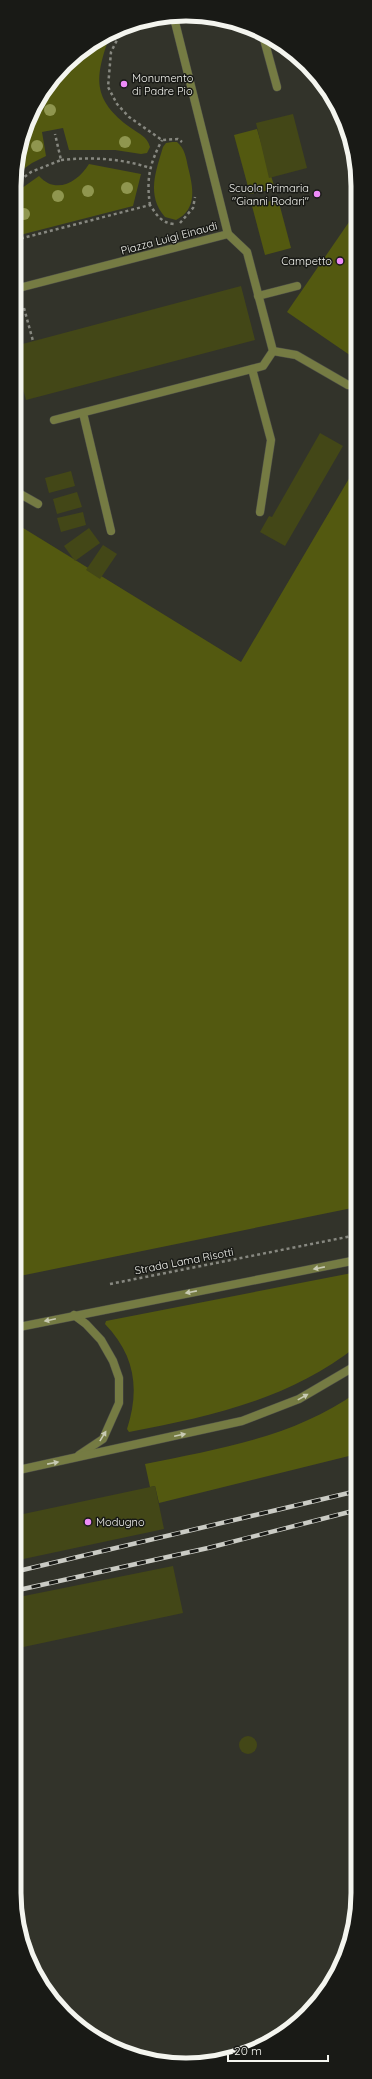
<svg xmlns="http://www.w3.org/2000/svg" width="372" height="2079" viewBox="0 0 372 2079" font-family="Quicksand,sans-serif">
<rect width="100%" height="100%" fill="#32332a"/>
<g fill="#535910">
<path d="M110 35C95 77 91 99 131 128 139 134 147 136 150 147L147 153 141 154 115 150H69L63 128 42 132 46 156 32 163 15 175V164L37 100 81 50Z"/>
<path d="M257 129 275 189 250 194 234 135Z"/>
<path d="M172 142H177C185 149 186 158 188 167 193 187 198 209 176 220L165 217C146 195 156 171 163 147L166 143Z"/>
<path d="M89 164 141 174 133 206 20 235 15 230V193L39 176C56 195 78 182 89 164Z"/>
<path d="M278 199 291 248 265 255 252 206Z"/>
<path d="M358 209 357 360 287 312Z"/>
<path d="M357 465V1207L15 1277V523L241 662Z"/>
<path d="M357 1272V1346C288 1400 212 1416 129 1432L127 1429C140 1389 135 1355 105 1324L106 1321Z"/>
<path d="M357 1392V1454L159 1503 155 1486 150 1487 145 1464C218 1449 295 1437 357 1392Z"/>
</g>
<g fill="#434717">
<path d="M293 114 307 168 269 178 256 123Z"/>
<path d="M241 286 255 340 26 400 19 374 15 375V346Z"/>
<path d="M320 433 343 446 285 546 260 532 269 516 272 517Z"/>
<path d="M71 471 75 486 49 493 45 478Z"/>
<path d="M77 492 82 507 57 514 53 499Z"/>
<path d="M83 512 86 525 61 532 57 518Z"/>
<path d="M89 528 100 543 75 561 64 546Z"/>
<path d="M103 545 117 554 100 579 86 570Z"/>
<path d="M155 1486 164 1529 14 1561V1516Z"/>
<path d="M173 1566 183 1613 14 1649V1598Z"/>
<circle cx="248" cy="1745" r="9"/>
</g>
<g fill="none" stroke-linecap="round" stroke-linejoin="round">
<defs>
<g id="service">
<path d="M262 32 277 87"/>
<path d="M258 296 297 286"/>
<path d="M273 351 296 355 348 385"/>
<path d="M252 369 271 440 260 512"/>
<path d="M83 413 111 531"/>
<path d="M54 420 263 366 273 351 247 252 228 234"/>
<path d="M15 491 38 504"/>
</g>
<g id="minor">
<path d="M15 289 228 234 174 18"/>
<path d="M74 1315 86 1324 101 1340 113 1361 119 1378V1403L103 1439 79 1455"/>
<path d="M14 1328 357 1260"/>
<path d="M14 1471 242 1421 299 1399 357 1365"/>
</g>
</defs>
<use href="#service" stroke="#4d4e46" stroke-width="9"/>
<use href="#minor" stroke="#4d4e46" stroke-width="9"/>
<g stroke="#878880" stroke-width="2.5" stroke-dasharray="3 3" stroke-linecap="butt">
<path d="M122 30 111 52 108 87 117 104 129 117 162 140 178 139 182 142"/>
<path d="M61 160C92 157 120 158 150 168"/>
<path d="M15 184 31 172 61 160 55 134"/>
<path d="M150 205C146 178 150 163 162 140"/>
<path d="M180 223 193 208 195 197"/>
<path d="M15 240 150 205C156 214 161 223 174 224"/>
<path d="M24 308 33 341"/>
<path d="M110 1284 357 1235"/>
</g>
<use href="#service" stroke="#757b43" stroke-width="8"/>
<use href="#minor" stroke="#757b43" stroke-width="8"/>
<defs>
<g id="rail">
<path d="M14 1572 357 1491"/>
<path d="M14 1591 208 1548 357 1510"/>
</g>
</defs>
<use href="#rail" stroke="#cacbc4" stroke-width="4.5"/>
<use href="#rail" stroke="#191a16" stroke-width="3" stroke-dasharray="9" stroke-linecap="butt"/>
</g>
<g fill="#8f964f">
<circle cx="50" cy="110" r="6"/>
<circle cx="125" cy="142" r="6"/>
<circle cx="37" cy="146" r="6"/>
<circle cx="127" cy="188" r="6"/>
<circle cx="88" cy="191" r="6"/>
<circle cx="58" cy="196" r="6"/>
<circle cx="24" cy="214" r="6"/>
</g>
<defs><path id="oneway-solid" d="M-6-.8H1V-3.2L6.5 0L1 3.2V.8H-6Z"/></defs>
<g fill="#c8cab3">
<use href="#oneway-solid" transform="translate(319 1268) rotate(169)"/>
<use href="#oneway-solid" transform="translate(191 1292) rotate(169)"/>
<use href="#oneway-solid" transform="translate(50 1320) rotate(168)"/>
<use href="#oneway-solid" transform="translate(303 1397) rotate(-29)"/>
<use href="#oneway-solid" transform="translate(180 1435) rotate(-12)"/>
<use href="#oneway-solid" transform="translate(103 1436) rotate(-58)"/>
<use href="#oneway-solid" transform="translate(53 1463) rotate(-11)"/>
</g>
<g fill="#ee8bf8" stroke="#191a16" stroke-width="1.5">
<circle cx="124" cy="84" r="4"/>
<circle cx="317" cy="194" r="4"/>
<circle cx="340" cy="261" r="4"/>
<circle cx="88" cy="1522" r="4"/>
</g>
<g text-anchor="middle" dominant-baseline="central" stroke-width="3" stroke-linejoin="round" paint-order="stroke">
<g font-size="11" fill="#f4f5ef" stroke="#191a16" text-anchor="start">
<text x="132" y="78">Monumento<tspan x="132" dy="13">di Padre Pio</tspan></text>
<text x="309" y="188" text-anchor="end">Scuola Primaria<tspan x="309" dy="13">"Gianni Rodari"</tspan></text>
<text x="332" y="261" text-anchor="end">Campetto</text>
<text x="96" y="1522">Modugno</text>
</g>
<g font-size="11" fill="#f4f5ef" stroke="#191a16">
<text transform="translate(169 238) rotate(-15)">Piazza Luigi Einaudi</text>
<text transform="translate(184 1261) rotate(-11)">Strada Lama Risotti</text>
</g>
</g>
<path d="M0 0H372V2079H0ZM186 21H186A165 165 0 0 1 351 186V1893A165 165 0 0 1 186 2058H186A165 165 0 0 1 21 1893V186A165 165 0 0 1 186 21Z" fill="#191a16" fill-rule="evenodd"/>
<path fill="none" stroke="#f4f5ef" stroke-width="5" d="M186 21H186A165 165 0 0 1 351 186V1893A165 165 0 0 1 186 2058H186A165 165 0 0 1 21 1893V186A165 165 0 0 1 186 21Z"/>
<path d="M228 2055v6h100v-6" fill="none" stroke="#f4f5ef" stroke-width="2"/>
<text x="234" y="2055" font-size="12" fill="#f4f5ef" stroke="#191a16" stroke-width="3" paint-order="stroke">20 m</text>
</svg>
